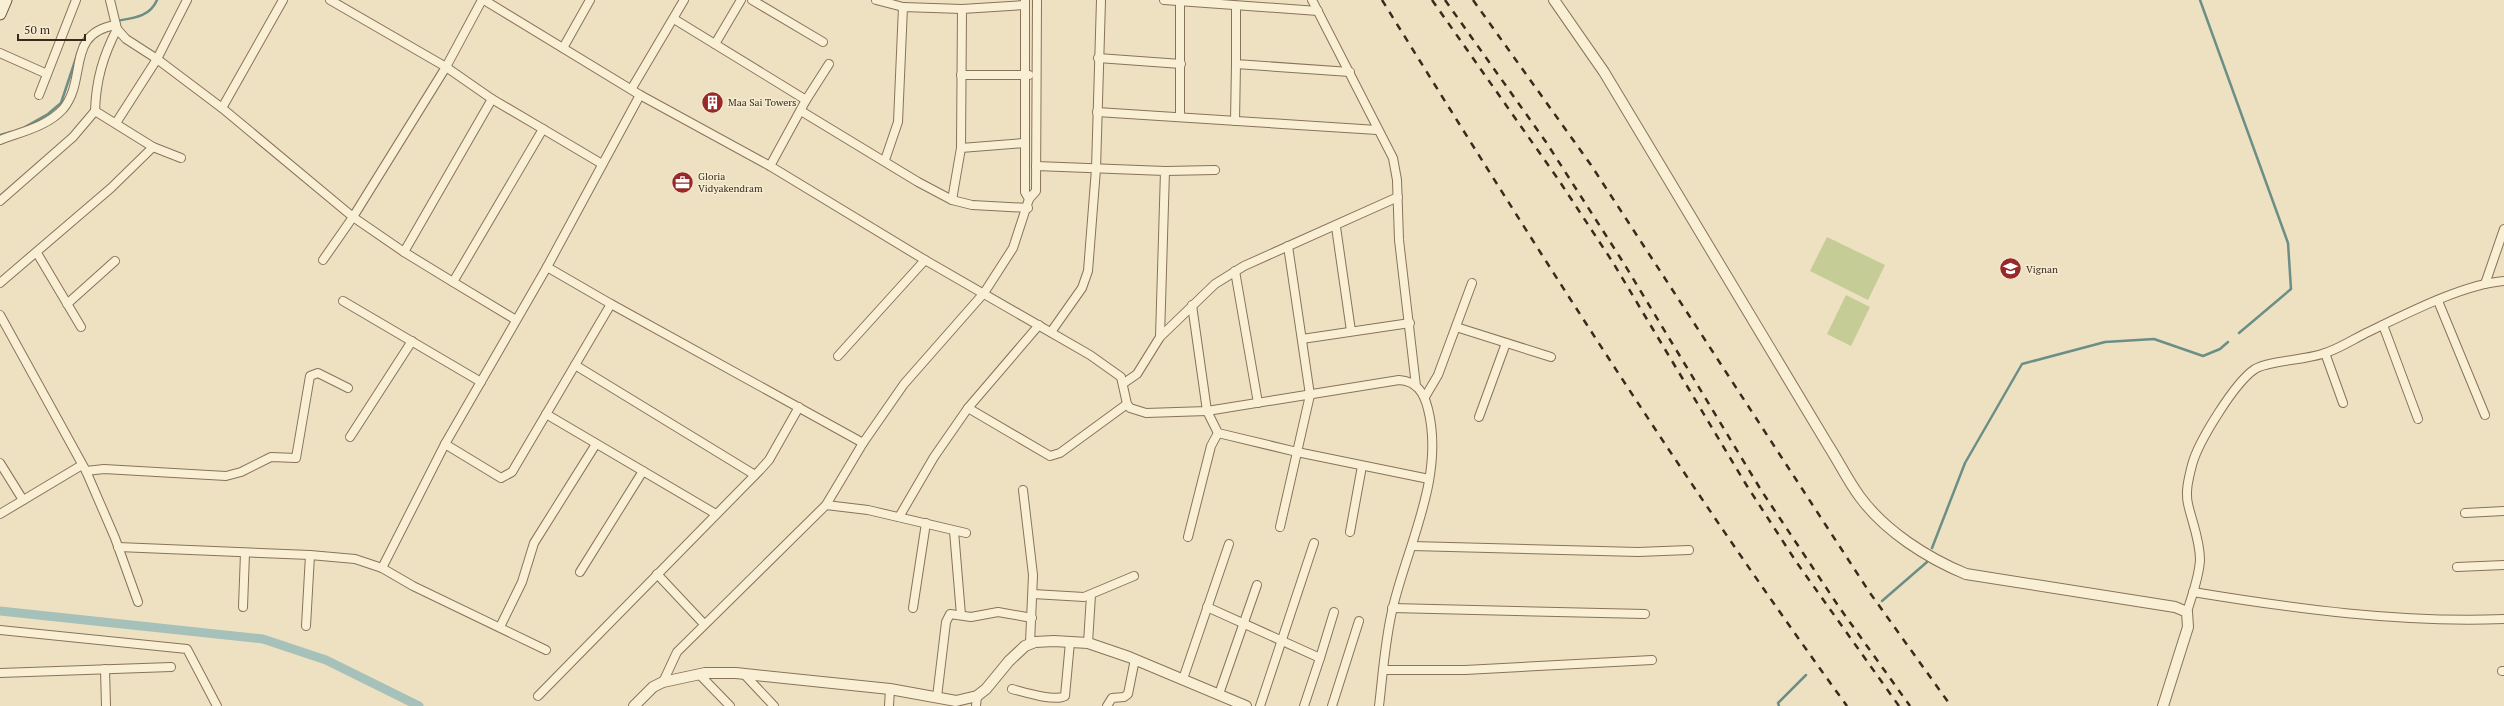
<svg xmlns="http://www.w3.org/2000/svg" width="2504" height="706" viewBox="0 0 2504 706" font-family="'PT Serif',serif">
<rect width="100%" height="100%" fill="#eee1c2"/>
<g fill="#c6cc96">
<path d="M1827 237 1885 265 1868 300 1810 271Z"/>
<path d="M1846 295 1870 307 1851 346 1827 334Z"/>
</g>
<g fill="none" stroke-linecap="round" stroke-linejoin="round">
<g stroke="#6b8f86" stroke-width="2.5">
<path d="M2200 0 2288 243 2291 289 2239 333"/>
<path d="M116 21C133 18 150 17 157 0"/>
<path d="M25 127 48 114 61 103 81 43"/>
<path d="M0 135 11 132"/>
<path d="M1932 548 1965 463 2022 364 2105 342 2154 339 2203 356 2220 349 2228 342"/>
<path d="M1882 601 1927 562"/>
<path d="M1779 706 1778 703 1806 675"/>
</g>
<path stroke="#a5c1b9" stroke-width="9" d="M0 611 263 639 326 660 419 706"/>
<defs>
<g id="minor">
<path d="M110 0 117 29 126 39 157 59 222 108 353 217 446 67 482 0"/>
<path d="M484 0 640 95 770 166 925 260 1090 355 1121 377 1127 404 1130 408 1146 413 1207 411 1399 380C1417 381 1424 393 1428 409 1445 476 1408 544 1393 607 1385 639 1383 673 1379 706"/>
<path d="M752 0 823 42"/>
<path d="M876 0 903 7"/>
<path d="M1164 0 1318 11"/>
<path d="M1312 0 1393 158 1397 180 1399 240 1416 386"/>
<path d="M1180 1V117"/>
<path d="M1236 6V64L1350 72"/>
<path d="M674 19 806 100 770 166"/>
<path d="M715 44 741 0"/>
<path d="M563 48 590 0"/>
<path d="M0 53 47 74"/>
<path d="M1098 58 1181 64"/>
<path d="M961 75H1029"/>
<path d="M632 88 684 0"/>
<path d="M39 95 76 0"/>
<path d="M806 100 829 64"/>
<path d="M222 108 283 0"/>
<path d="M95 111C96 80 103 56 117 29"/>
<path d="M801 111 918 182 952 200 972 205 1028 208"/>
<path d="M1097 112 1377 130"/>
<path d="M1235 121 1236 64"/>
<path d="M116 123 157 59 187 0"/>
<path d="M543 129 602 164"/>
<path d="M0 140C21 132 48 126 63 109 88 79 65 33 116 25"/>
<path d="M153 147 181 158"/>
<path d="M961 148 1024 143"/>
<path d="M885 160 898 122 903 7 962 9 1025 5"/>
<path d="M1036 166 1165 171 1160 337"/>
<path d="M1165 171 1215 170"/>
<path d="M1029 199 1036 191 1037 0"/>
<path d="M952 200 961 148 962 9"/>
<path d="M0 201 73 137 95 111 153 147 111 188 0 283"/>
<path d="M1336 227 1351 331"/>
<path d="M404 252 453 282 543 129 492 99"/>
<path d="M37 253 81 327"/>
<path d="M323 260 353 217 404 252 492 99 446 67 330 0"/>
<path d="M547 267 640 95"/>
<path d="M1235 271 1258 403"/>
<path d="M453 282 516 320"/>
<path d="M2485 284 2504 229"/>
<path d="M343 301 481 382"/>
<path d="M2438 301 2485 415"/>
<path d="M67 304 115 261"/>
<path d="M1192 305 1207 411 1218 433 1297 452 1429 479"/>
<path d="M0 315 86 471 115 538 138 602"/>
<path d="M2383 325 2418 419"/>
<path d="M1456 327 1551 357"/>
<path d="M1051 332 1082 288 1088 271 1096 169 1101 0"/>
<path d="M1302 339 1410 323"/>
<path d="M2325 353 2343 403"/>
<path d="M838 356 925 260"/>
<path d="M575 365 755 475"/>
<path d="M1124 383 1137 374 1160 337 1215 284 1244 266 1398 197"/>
<path d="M1425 397 1438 375 1472 283"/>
<path d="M968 408 1050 456 1060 453 1127 404"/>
<path d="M546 414 716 514"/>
<path d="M1479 417 1506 343"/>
<path d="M350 437 412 341"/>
<path d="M445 444 547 267 611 304"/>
<path d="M0 463 23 500"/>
<path d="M86 471 104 469 226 476 241 472 271 457 296 458 310 376 318 373 348 388"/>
<path d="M1023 490 1033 575 1030 643"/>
<path d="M826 505 868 510 966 533"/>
<path d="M2465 513 2504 511"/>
<path d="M0 514 82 465"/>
<path d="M899 517 934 457 968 408 1039 325"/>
<path d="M1280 527 1310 395 1288 246"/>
<path d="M954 531 961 615"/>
<path d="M1350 532 1362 466"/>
<path d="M1188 537 1211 446 1218 433"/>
<path d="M1412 546 1638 552 1689 550"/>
<path d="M118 547 310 555 355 559 382 568 413 586 546 650"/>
<path d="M2457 567 2504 565"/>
<path d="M382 568 445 444 501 478 512 472 611 304 863 443"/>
<path d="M580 572 643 471"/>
<path d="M657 574 704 624"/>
<path d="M2193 592C2296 609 2400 623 2504 619"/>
<path d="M1033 594 1084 597 1134 576"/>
<path d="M243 607 245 553"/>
<path d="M1207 607 1320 658 1304 706"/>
<path d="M913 608 926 523"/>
<path d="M1392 608 1645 614"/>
<path d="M2187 612C2192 595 2199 578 2200 560 2200 540 2192 522 2188 504 2185 491 2189 477 2192 465 2198 442 2235 382 2255 369 2268 361 2304 360 2322 354 2337 350 2352 340 2366 333 2404 315 2463 284 2504 281"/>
<path d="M306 626 310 555"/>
<path d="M500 627 522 582 534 543 596 444"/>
<path d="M0 630 187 649 217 706"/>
<path d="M1088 643 1091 595"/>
<path d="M1320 658 1334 612"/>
<path d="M105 669 106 706"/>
<path d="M1384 670H1465L1652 660"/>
<path d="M2502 671H2504"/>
<path d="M0 673 171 667"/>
<path d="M699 674 730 706"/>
<path d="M744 674 774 706"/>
<path d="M1183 679 1229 544"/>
<path d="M663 682 677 652 826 505 863 443 904 384 984 293 1013 248 1029 199 1025 192V0"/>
<path d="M1012 689C1024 692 1055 702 1065 696L1070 642"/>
<path d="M1219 694 1257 585"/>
<path d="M538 696 760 470 769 460 799 407"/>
<path d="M937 697 946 622 950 614 971 617 998 612 1032 618"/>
<path d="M889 706 890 689"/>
<path d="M976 706 977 696"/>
<path d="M1107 706 1112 698 1124 697 1128 694 1135 659"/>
<path d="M1260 706 1314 543"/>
<path d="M1332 706 1359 621"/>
</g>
<g id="tertiary">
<path d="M1554 0 1604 72 1828 445C1839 462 1848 481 1860 497 1885 531 1927 558 1966 574L2175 607 2187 612 2188 627 2163 706"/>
<path d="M634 706 653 687 663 682 705 673H736L890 689 956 701 977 696 986 689 1009 661 1025 646 1035 642 1054 641 1088 643 1129 657 1246 706"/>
</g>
<path id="secondary" d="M0 14 6 0"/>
</defs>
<use href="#minor" stroke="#887359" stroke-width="10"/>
<use href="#tertiary" stroke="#887359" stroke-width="12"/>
<use href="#secondary" stroke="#6a543c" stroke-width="13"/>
<use href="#minor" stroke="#f9efd5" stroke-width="8"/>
<use href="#tertiary" stroke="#f9efd5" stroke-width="10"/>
<use href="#secondary" stroke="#f9efd5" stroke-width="11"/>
<g stroke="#382b1d" stroke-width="2.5" stroke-dasharray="7 7" stroke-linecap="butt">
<path d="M1382 0C1531 240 1681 478 1847 706"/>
<path d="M1432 0 1558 179 1612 261 1747 486 1797 563 1899 706"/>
<path d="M1445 0 1546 142 1623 262 1761 490 1839 607 1910 706"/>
<path d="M1473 0 1591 165 1870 593 1951 706"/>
</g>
</g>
<defs>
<symbol id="building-disc" viewBox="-11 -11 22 22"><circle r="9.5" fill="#982929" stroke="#f6ecd2"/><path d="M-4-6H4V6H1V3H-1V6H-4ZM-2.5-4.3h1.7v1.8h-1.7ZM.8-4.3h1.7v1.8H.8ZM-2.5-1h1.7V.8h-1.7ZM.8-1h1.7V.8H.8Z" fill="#fff"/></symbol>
<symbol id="office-disc" viewBox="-11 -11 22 22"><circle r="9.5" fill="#982929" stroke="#f6ecd2"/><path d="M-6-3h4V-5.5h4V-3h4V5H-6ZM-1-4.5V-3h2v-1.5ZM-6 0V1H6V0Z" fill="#fff"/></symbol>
<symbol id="university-disc" viewBox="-11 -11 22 22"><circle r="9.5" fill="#982929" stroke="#f6ecd2"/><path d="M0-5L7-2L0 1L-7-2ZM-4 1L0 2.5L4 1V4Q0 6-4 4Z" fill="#fff"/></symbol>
</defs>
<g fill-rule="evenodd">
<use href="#building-disc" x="700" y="90" width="25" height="25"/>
<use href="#office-disc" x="670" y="170" width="25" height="25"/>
<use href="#university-disc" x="1998" y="256" width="25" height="25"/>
</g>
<g text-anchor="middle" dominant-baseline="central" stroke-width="3" stroke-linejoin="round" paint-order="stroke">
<g font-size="10" fill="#382b1d" stroke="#f6ecd2" text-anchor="start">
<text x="728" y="102">Maa Sai Towers</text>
<text x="698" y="176">Gloria<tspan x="698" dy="12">Vidyakendram</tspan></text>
<text x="2026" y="269">Vignan</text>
</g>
</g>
<path d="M18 34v6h67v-6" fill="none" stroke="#382b1d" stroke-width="2"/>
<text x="24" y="34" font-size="12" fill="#382b1d" stroke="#f6ecd2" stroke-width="3" paint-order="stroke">50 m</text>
</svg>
